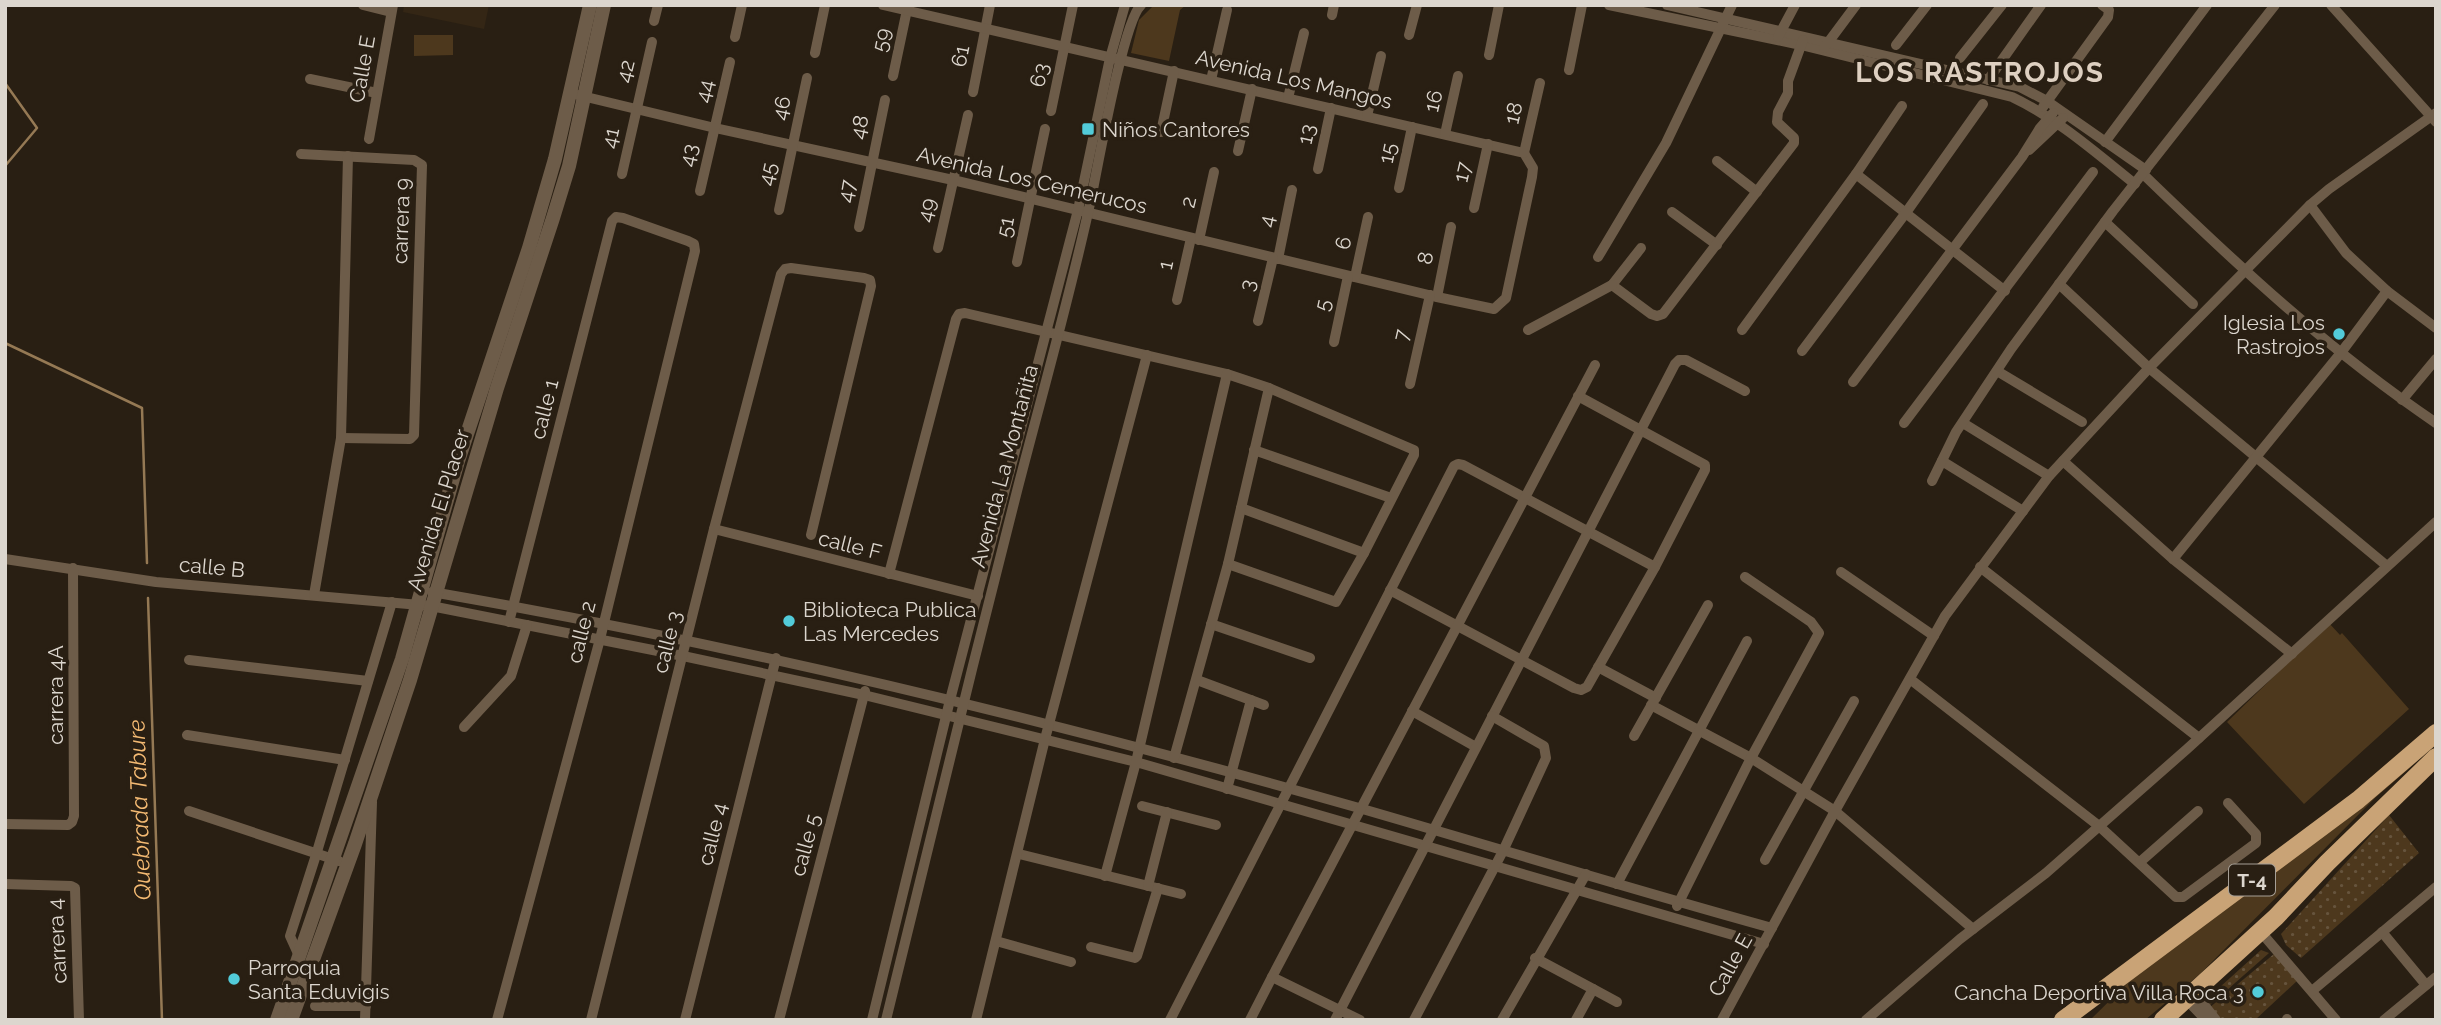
<svg xmlns="http://www.w3.org/2000/svg" width="2441" height="1025" viewBox="0 0 2441 1025" font-family="Raleway,sans-serif">
<defs>
<pattern id="park-dots" width="8" height="8" patternUnits="userSpaceOnUse" patternTransform="scale(1.75)"><rect width="8" height="8" fill="#4d381d"/><path d="M2 2h.1M6 6h.1" fill="none" stroke="#66543d" stroke-width="1.8" stroke-linecap="round"/></pattern>
</defs>
<rect width="100%" height="100%" fill="#291f13"/>
<path fill="#342615" d="M404 5H489L484 29 403 12Z"/>
<g fill="#4d381d">
<path d="M1154 5H1186L1180 10 1169 61 1131 53 1139 20Z"/>
<path d="M414 35H453V55L414 56Z"/>
<path d="M2329 623 2340 635 2342 633 2409 709 2304 804 2227 722Z"/>
<path d="M2436 739V745L2375 798 2200 974 2145 1020H2090L2144 967Z"/>
</g>
<g fill="url(#park-dots)">
<path d="M2389 815 2419 853 2301 958 2286 945 2281 934Z"/>
<path d="M2261 950 2269 953 2210 1005 2208 1001 2210 996Z"/>
<path d="M2274 954 2298 980 2255 1020H2209L2203 1013Z"/>
</g>
<g fill="none" stroke-linecap="round" stroke-linejoin="round">
<g stroke="#957954" stroke-width="2.5">
<path d="M5 83 37 128 5 166"/>
<path d="M5 343 142 408 147 563"/>
<path d="M148 598 162 1020"/>
</g>
<g stroke="#6d5c49" stroke-width="10">
<path d="M363 5 391 12"/>
<path d="M1609 5 1801 45 2012 97C2058 119 2095 152 2135 184"/>
<path d="M1667 5 2020 87 2047 101 2146 170"/>
<path d="M2331 5 2436 122"/>
<path d="M1332 15 1334 5"/>
<path d="M654 21 658 5"/>
<path d="M1409 35 1417 5"/>
<path d="M735 37 742 5"/>
<path d="M1778 37 1795 5"/>
<path d="M1896 45 1927 5"/>
<path d="M1824 48 1856 5"/>
<path d="M815 53 825 5"/>
<path d="M1489 55 1499 5"/>
<path d="M1960 58 2002 5"/>
<path d="M1569 70 1582 5"/>
<path d="M893 76 908 5"/>
<path d="M310 79 377 93"/>
<path d="M1211 80 1227 10"/>
<path d="M1988 80 2041 5"/>
<path d="M973 92 990 5"/>
<path d="M578 95 715 128 953 180 1437 297 1494 309 1506 298 1532 177 1533 168 1524 153 883 5"/>
<path d="M1288 98 1304 33"/>
<path d="M2043 107 2108 17 2109 10 2102 5"/>
<path d="M1051 111 1073 5"/>
<path d="M1367 116 1381 56"/>
<path d="M1161 132 1174 71"/>
<path d="M1445 134 1458 76"/>
<path d="M369 139 393 5"/>
<path d="M2105 142 2207 5"/>
<path d="M2029 150 2063 118"/>
<path d="M1238 151 1252 89"/>
<path d="M1524 153 1540 83"/>
<path d="M301 154 414 160 422 165 414 435 410 439 341 438"/>
<path d="M1717 161 1757 192"/>
<path d="M1318 169 1331 108"/>
<path d="M622 174 652 42"/>
<path d="M1856 174 2005 291"/>
<path d="M2143 174C2236 264 2328 350 2436 423"/>
<path d="M1399 188 1412 127"/>
<path d="M700 191 730 62"/>
<path d="M2310 205 2346 253 2387 291 2436 328"/>
<path d="M1474 208 1488 144"/>
<path d="M779 210 807 78"/>
<path d="M1672 212 1717 245"/>
<path d="M2105 222 2193 304"/>
<path d="M859 227 885 100"/>
<path d="M1199 240 1214 172"/>
<path d="M938 248 968 115"/>
<path d="M1641 248 1612 285 1651 314 1657 316 1663 314 1794 143V138L1777 122 1778 112 1788 93V81L1803 40"/>
<path d="M1598 257 1666 143 1732 5"/>
<path d="M1278 259 1292 190"/>
<path d="M1017 262 1045 129"/>
<path d="M1355 277 1368 217"/>
<path d="M2059 284 2149 368 2387 566"/>
<path d="M1437 297 1451 227"/>
<path d="M1177 300 1191 238"/>
<path d="M1258 321 1273 258"/>
<path d="M1528 330 1612 285"/>
<path d="M1742 330 1856 174 1902 106"/>
<path d="M1334 342 1348 276"/>
<path d="M1802 351 1905 214 1983 104"/>
<path d="M1997 371 2082 422"/>
<path d="M1853 382 2022 157 2040 128 2053 113"/>
<path d="M1410 384 1430 295"/>
<path d="M2402 400 2436 359"/>
<path d="M1904 423 2093 172"/>
<path d="M1963 423 2049 476"/>
<path d="M1254 450 1391 498"/>
<path d="M1942 461 2023 511"/>
<path d="M2063 461 2173 559 2292 654"/>
<path d="M1932 481 1956 432 2011 349 2113 211 2275 5"/>
<path d="M1241 508 1364 553"/>
<path d="M714 529 978 596"/>
<path d="M5 559 156 582 431 606 683 656 864 695 1136 762 1764 944"/>
<path d="M2173 559 2340 354 2387 291"/>
<path d="M1980 567 2199 738"/>
<path d="M1841 572 1934 636"/>
<path d="M889 574 956 319 959 314 965 313 1227 374 1269 388 1414 450V455L1364 553 1336 602 1228 564"/>
<path d="M1390 590 1574 688 1581 690 1587 687 1655 567 1705 470V465L1578 396"/>
<path d="M432 592C745 646 1053 721 1359 808 1497 848 1634 890 1772 928"/>
<path d="M314 595 341 438 348 156"/>
<path d="M1211 624 1310 658"/>
<path d="M189 660 368 681"/>
<path d="M1598 667 1656 698"/>
<path d="M1910 679 2099 826 2176 897H2183L2256 843V834L2228 803"/>
<path d="M1197 680 1264 705"/>
<path d="M1651 705 1751 758 1835 811 1973 929"/>
<path d="M1412 711 1476 747"/>
<path d="M464 727 511 676 527 625"/>
<path d="M187 735 345 760"/>
<path d="M1634 736 1708 605"/>
<path d="M1174 758 1228 564 1269 388"/>
<path d="M1227 789 1251 700"/>
<path d="M1142 806 1216 825"/>
<path d="M189 811 339 861"/>
<path d="M5 824 68 825 72 822 74 816 73 568"/>
<path d="M1019 854 1181 894"/>
<path d="M1765 860 1854 701"/>
<path d="M2140 862 2198 811"/>
<path d="M1105 876 1136 762 1227 374"/>
<path d="M5 884 71 886 75 888 79 1020"/>
<path d="M1617 884 1747 641"/>
<path d="M1148 886 1167 812"/>
<path d="M1677 906 1751 758 1819 633 1811 622 1745 577"/>
<path d="M2260 931 2336 1020"/>
<path d="M2382 932 2426 985"/>
<path d="M996 941 1071 962"/>
<path d="M1091 947 1135 958 1137 956 1158 888"/>
<path d="M300 958 290 936 316 855 392 602"/>
<path d="M1535 958 1593 989 1576 1020"/>
<path d="M1593 989 1617 1002"/>
<path d="M2312 991 2436 887"/>
<path d="M2194 992 2216 1020"/>
<path d="M2186 999 2206 1020"/>
<path d="M315 1006H366"/>
<path d="M365 1020 372 802"/>
<path d="M497 1020 600 639 695 251 694 244 688 241 623 218 616 217 612 221 509 622"/>
<path d="M591 1020 714 529 781 274 785 269 791 268 864 278 870 280 871 286 811 535"/>
<path d="M685 1020 776 658"/>
<path d="M779 1020 865 691"/>
<path d="M872 1020 950 700 1078 210 1110 58 1125 5"/>
<path d="M886 1020C929 843 972 667 1017 491 1042 394 1070 297 1091 199 1098 166 1123 22 1141 5"/>
<path d="M976 1020 1045 739 1147 355"/>
<path d="M1170 1020 1454 466 1458 464 1463 465 1655 567"/>
<path d="M1250 1020 1272 977"/>
<path d="M1335 1020 1675 364 1679 360H1686L1745 391"/>
<path d="M1360 1020 1272 977 1595 365"/>
<path d="M1414 1020 1503 851 1546 758 1544 746 1492 716"/>
<path d="M1502 1020 1586 874"/>
<path d="M1722 1020 1835 811 1945 616 2049 476 2149 368 2310 205 2329 189 2436 113"/>
<path d="M1866 1020 1960 939 2046 873 2187 749 2436 522"/>
<path d="M2287 1020V1019"/>
<path d="M2384 1020 2436 977"/>
</g>
<g stroke="#6d5c49" stroke-width="14">
<path d="M277 1020 402 659 458 461 529 248 555 159 590 5"/>
<path d="M291 1020 355 844 410 680 497 388 553 218 569 166 604 5"/>
</g>
<g stroke="#c9a376" stroke-width="18">
<path d="M2063 1020 2358 800 2436 733"/>
<path d="M2163 1020 2276 917 2327 863 2436 757"/>
</g>
</g>
<g fill="#52cbd9" stroke="#291f13" stroke-width="2.5">
<rect x="1081" y="122" width="14" height="14" rx="3.5"/>
<circle cx="2339" cy="334" r="7"/>
<circle cx="789" cy="621" r="7"/>
<circle cx="234" cy="979" r="7"/>
<circle cx="2258" cy="992" r="7"/>
</g>
<g text-anchor="middle" dominant-baseline="central" stroke-width="7" stroke-linejoin="round" paint-order="stroke">
<rect fill="#291f13" stroke="#a69f96" stroke-width="2" x="2229" y="864.5" width="46" height="31" rx="5"/>
<g font-size="19" font-weight="bold" fill="#dcd6ce">
<text x="2252" y="880">T-4</text>
</g>
<g font-size="21" fill="#dcd6ce" stroke="#291f13">
<text transform="translate(881 40) rotate(-79)">59</text>
<text transform="translate(960 56) rotate(-79)">61</text>
<text transform="translate(362 69) rotate(-80)">Calle E</text>
<text transform="translate(625 71) rotate(-76)">42</text>
<text transform="translate(1039 75) rotate(-78)">63</text>
<text transform="translate(1294 79) rotate(13)">Avenida Los Mangos</text>
<text transform="translate(704 91) rotate(-77)">44</text>
<text transform="translate(1433 101) rotate(-77)">16</text>
<text transform="translate(781 108) rotate(-78)">46</text>
<text transform="translate(1513 113) rotate(-77)">18</text>
<text transform="translate(859 127) rotate(-78)">48</text>
<text transform="translate(1306 134) rotate(-78)">13</text>
<text transform="translate(610 138) rotate(-78)">41</text>
<text transform="translate(1387 153) rotate(-79)">15</text>
<text transform="translate(688 155) rotate(-78)">43</text>
<text transform="translate(1462 172) rotate(-77)">17</text>
<text transform="translate(767 174) rotate(-78)">45</text>
<text transform="translate(1032 180) rotate(13)">Avenida Los Cemerucos</text>
<text transform="translate(846 191) rotate(-80)">47</text>
<text transform="translate(1188 202) rotate(-77)">2</text>
<text transform="translate(926 210) rotate(-77)">49</text>
<text transform="translate(401 221) rotate(-88)">carrera 9</text>
<text transform="translate(1266 221) rotate(-78)">4</text>
<text transform="translate(1005 227) rotate(-79)">51</text>
<text transform="translate(1343 243) rotate(-78)">6</text>
<text transform="translate(1425 258) rotate(-79)">8</text>
<text transform="translate(1165 265) rotate(-78)">1</text>
<text transform="translate(1247 285) rotate(-77)">3</text>
<text transform="translate(1322 305) rotate(-78)">5</text>
<text transform="translate(1401 335) rotate(-77)">7</text>
<text transform="translate(544 409) rotate(-76)">calle 1</text>
<text transform="translate(1004 466) rotate(-75)">Avenida La Montañita</text>
<text transform="translate(438 510) rotate(-73)">Avenida El Placer</text>
<text transform="translate(850 545) rotate(14)">calle F</text>
<text transform="translate(212 567) rotate(5)">calle B</text>
<text transform="translate(581 632) rotate(-76)">calle 2</text>
<text transform="translate(667 642) rotate(-76)">calle 3</text>
<text transform="translate(55 695) rotate(-90)">carrera 4A</text>
<text transform="translate(712 834) rotate(-76)">calle 4</text>
<text transform="translate(805 845) rotate(-75)">calle 5</text>
<text transform="translate(57 941) rotate(-93)">carrera 4</text>
<text transform="translate(1730 965) rotate(-61)">Calle E</text>
</g>
<g font-size="21" fill="#dcd6ce" stroke="#291f13" text-anchor="start">
<text x="1102" y="129">Niños Cantores</text>
<text x="2325" y="322" text-anchor="end">Iglesia Los<tspan x="2325" dy="24">Rastrojos</tspan></text>
<text x="803" y="609">Biblioteca Publica<tspan x="803" dy="24">Las Mercedes</tspan></text>
<text x="248" y="967">Parroquia<tspan x="248" dy="24">Santa Eduvigis</tspan></text>
<text x="2244" y="992" text-anchor="end">Cancha Deportiva Villa Roca 3</text>
</g>
<g font-size="23" font-style="italic" fill="#f4ba73" stroke="#291f13">
<text transform="translate(139 810) rotate(-92)">Quebrada Tabure</text>
</g>
<g font-size="28" font-weight="bold" letter-spacing="2" fill="#ded0c1" stroke="#291f13">
<text x="1980" y="72">LOS RASTROJOS</text>
</g>
</g>
<rect width="2441" height="1025" fill="none" stroke="#dcd6ce" stroke-width="14"/>
</svg>
